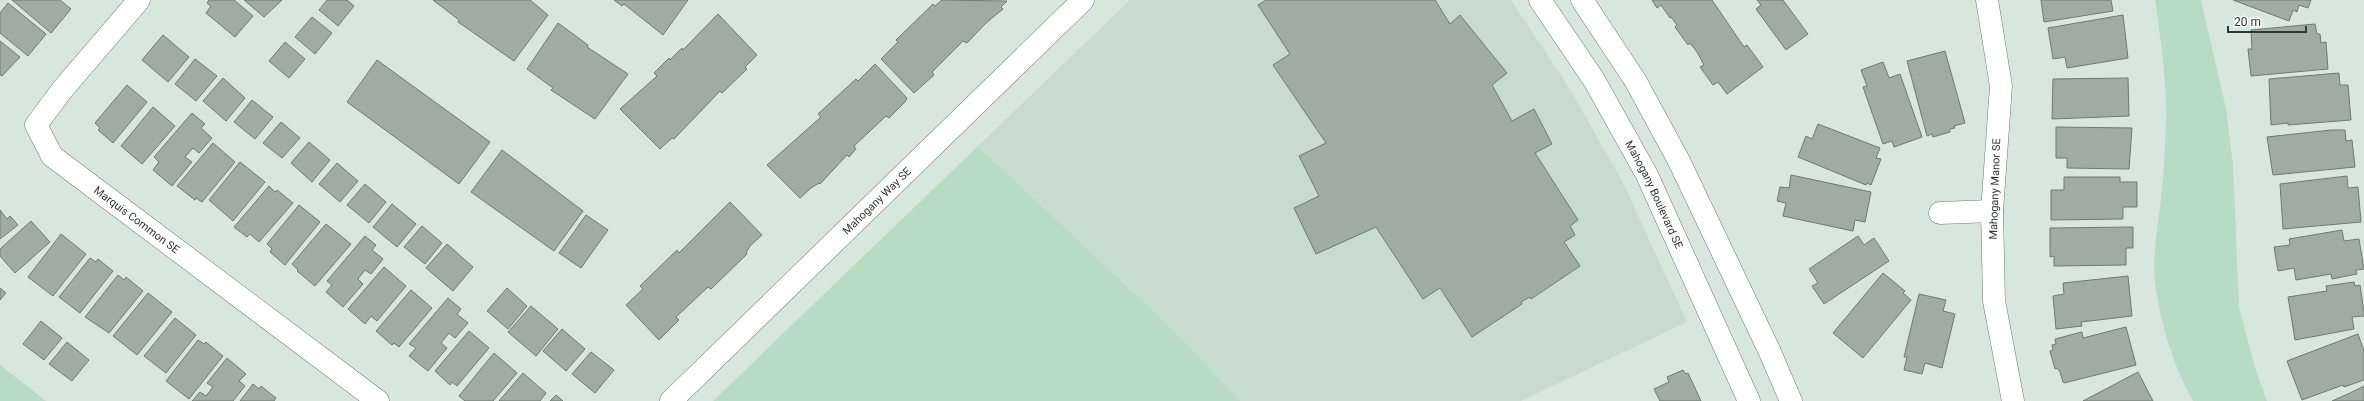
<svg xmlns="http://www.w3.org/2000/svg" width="2364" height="401" viewBox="0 0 2364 401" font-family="Roboto,sans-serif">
<rect width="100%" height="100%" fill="#d8e7dd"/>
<path fill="#c7dccd" d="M1130 0H1511L1570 89 1623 183 1687 322 1521 401H1241L1167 324 978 146Z"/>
<g fill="#b8dbc3">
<path d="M2155 0H2201L2226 109 2233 165 2239 307 2256 371 2267 401H2193C2173 366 2161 324 2155 283 2152 258 2158 225 2161 199 2164 174 2165 149 2166 123 2167 83 2161 40 2155 0Z"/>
<path d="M978 146 1167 324 1241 401H713Z"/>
<path d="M0 365 46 401H0Z"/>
</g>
<g fill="#9eaca2" stroke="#6d7a71">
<path d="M12 0H60L71 9 51 33Z"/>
<path d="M209 0H234L253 16 235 37 206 13 211 6 207 3Z"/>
<path d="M244 0H282L264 17Z"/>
<path d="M327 0H347L354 6 338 26 319 10Z"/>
<path d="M433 0H530L548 15 514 61 458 22 459 20Z"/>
<path d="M614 0H688L663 35 624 4 622 6Z"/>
<path d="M942 0 1007 1 1001 7 1003 9 986 23 967 43 963 41 932 72 934 75 914 93 881 59 898 42 896 40 933 4 935 6Z"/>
<path d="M1266 0H1435L1450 24 1460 15 1507 73 1492 85 1512 121 1534 109 1552 144 1535 153 1578 220 1570 226 1575 235 1564 242 1580 266 1531 299 1530 297 1521 302 1522 304 1472 337 1440 288 1423 299 1376 227 1316 254 1294 208 1319 196 1299 156 1326 143 1273 65 1290 54 1258 5Z"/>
<path d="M1652 0H1712L1744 47 1747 45 1763 67 1727 94 1718 82 1713 85 1700 67 1704 65 1697 52 1690 43 1688 45 1675 27 1677 25 1671 17 1670 18 1661 5 1657 8Z"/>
<path d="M1757 0H1783L1808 34 1786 50 1756 9 1761 5Z"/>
<path d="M2041 0H2111L2113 11 2044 22Z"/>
<path d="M2233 0H2311L2308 8 2299 5 2297 12 2293 10 2289 21Z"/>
<path d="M8 3 46 34 28 56 0 33V13Z"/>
<path d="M718 14 757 55 745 67 747 69 722 93 720 91 674 139 672 138 660 149 620 109 657 76 654 73 669 58 670 60 682 48 683 50Z"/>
<path d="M2123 15 2128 58 2067 68 2065 57 2053 59 2048 28Z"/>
<path d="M312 17 332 33 315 54 295 37Z"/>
<path d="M558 23 588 45 587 47 628 74 595 119 551 90 553 88 527 69Z"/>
<path d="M2315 24 2317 34H2320L2321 43 2326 42 2328 69 2251 76 2248 49H2252L2251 30Z"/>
<path d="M163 35 189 57 168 82 142 60Z"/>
<path d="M0 41 20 57 2 76 0 75Z"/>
<path d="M285 42 305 59 289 78 269 61Z"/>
<path d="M1945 51 1965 123 1954 126 1955 128 1950 129V132L1933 137 1932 134 1927 136 1907 61Z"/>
<path d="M195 59 217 76 196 101 175 84Z"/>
<path d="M377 60 490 142 459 184 347 102Z"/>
<path d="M1883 62 1889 78 1900 74 1922 137 1894 147 1892 141 1883 144 1863 87 1867 86 1861 70Z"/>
<path d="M875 64 907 98 905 102 889 118 886 116 854 146 856 149 849 157 847 155 820 184 819 183 811 188 800 198 767 165 821 117 818 114 844 90 856 79 858 81Z"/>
<path d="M2339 73 2340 85H2348L2351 120 2288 125V123L2271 125 2269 79Z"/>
<path d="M223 78 245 98 226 121 203 101Z"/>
<path d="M2128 78 2129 116 2052 119 2053 79Z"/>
<path d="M127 85 147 102 113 143 98 130 100 128 95 123Z"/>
<path d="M252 100 273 117 255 139 234 122Z"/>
<path d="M153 107 175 126 142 164 121 146Z"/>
<path d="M192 113 205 124 201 128 212 138 199 153 193 148 185 157 192 162 172 186 153 170 159 162 154 157Z"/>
<path d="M281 122 300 138 282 158 263 143Z"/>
<path d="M1818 124 1880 148 1876 158 1881 159 1871 185 1867 183 1866 185 1798 157 1806 136 1812 139Z"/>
<path d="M2056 127 2132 128 2129 169 2067 168V158H2056Z"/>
<path d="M2331 130H2345L2346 141 2352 140 2355 167 2273 175 2267 137Z"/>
<path d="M309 142 330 160 312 182 291 163Z"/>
<path d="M213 143 235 162 202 202 196 198 195 200 177 186Z"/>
<path d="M502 150 583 211 554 251 471 192Z"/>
<path d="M240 162 265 182 233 221 209 200Z"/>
<path d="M337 163 358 181 340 202 319 184Z"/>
<path d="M1791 175 1871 192 1865 222 1855 220 1853 231 1783 216 1786 203 1777 201 1780 187 1789 188Z"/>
<path d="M2347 176 2348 188 2358 187 2361 222 2283 229 2280 184Z"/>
<path d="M2064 177H2120V182H2137V207H2123V219L2051 220V190H2064Z"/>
<path d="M365 184 386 202 369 223 347 205Z"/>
<path d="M269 186 275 192 277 190 293 203 259 242 250 234 247 237 234 227Z"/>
<path d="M730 202 762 235 750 246 746 253 747 254 711 289 708 287 676 317 679 320 659 340 626 305 643 289 640 286 677 250 679 253Z"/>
<path d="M392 204 416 224 397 247 373 227Z"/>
<path d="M299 205 320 222 285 265 270 252 272 249 267 244Z"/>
<path d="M0 210 7 219 10 216 18 225 0 239Z"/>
<path d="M586 215 608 230 581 268 559 253Z"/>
<path d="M31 221 50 242 15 273 0 256V249Z"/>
<path d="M326 224 351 244 315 286 297 271 298 270 292 264Z"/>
<path d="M422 226 442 243 425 264 404 247Z"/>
<path d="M2133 227V248H2126V265L2054 266V256L2050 257V228Z"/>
<path d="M2342 230 2344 241 2359 239 2364 269 2356 270 2357 274 2332 279 2331 274 2296 280 2294 268 2278 271 2274 247 2290 245 2289 239Z"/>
<path d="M61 234 86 254 53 296 28 277Z"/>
<path d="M365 236 376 245 372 250 383 259 371 274 365 270 358 279 363 284 343 307 326 292 332 285 327 281Z"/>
<path d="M1858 236 1864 245 1874 238 1889 261 1824 304 1812 286 1818 283 1809 269Z"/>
<path d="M447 244 473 267 453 291 426 268Z"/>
<path d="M90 258 96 262 98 259 113 271 80 313 59 297Z"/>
<path d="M384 267 406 286 377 321 371 316 365 324 348 309Z"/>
<path d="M1883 273 1905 291 1903 293 1911 300 1863 358 1833 333Z"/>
<path d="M118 275 124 280 126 277 143 291 109 333 85 317Z"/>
<path d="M2128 276 2132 316 2081 322 2082 326 2056 329 2053 296 2064 294 2063 283Z"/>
<path d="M2354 282 2355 286 2360 285 2364 312V316L2352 317 2354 329 2295 340 2288 297 2327 291 2326 286Z"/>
<path d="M0 288 6 293 0 300Z"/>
<path d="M507 288 527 306 508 329 487 311Z"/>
<path d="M411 290 432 308 399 347 394 343 392 345 376 331Z"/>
<path d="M148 293 172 312 137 355 113 336Z"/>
<path d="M1919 294 1946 300 1943 311 1955 314 1942 368 1925 363 1922 374 1904 370 1907 357H1904Z"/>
<path d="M448 298 461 309 457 314 468 323 455 338 449 333 441 343 447 348 428 371 409 356 416 348 409 344Z"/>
<path d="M531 306 558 329 536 356 508 332Z"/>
<path d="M175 318 196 335 166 373 144 356Z"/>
<path d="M41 321 62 338 44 360 23 344Z"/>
<path d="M2126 327 2136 365 2064 383 2063 382 2060 372 2057 368 2055 369 2050 351 2053 350 2052 345 2056 344 2055 339 2082 332 2083 338Z"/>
<path d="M562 329 585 349 566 371 543 351Z"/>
<path d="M469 331 489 348 457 386 452 382 450 385 435 371Z"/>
<path d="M2358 334 2364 351V380L2344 387 2343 385 2302 400 2287 361Z"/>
<path d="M198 340 204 344 206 342 223 356 189 399 166 381Z"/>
<path d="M67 342 89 360 72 381 49 364Z"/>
<path d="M591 352 614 370 595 393 572 374Z"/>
<path d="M494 353 517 373 493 401H465L459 396Z"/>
<path d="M227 358 246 374 239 381 245 386 233 401H192L200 392 206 396 213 387 207 383Z"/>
<path d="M1683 370 1686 374 1688 373 1701 401H1660L1654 389 1669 382 1667 377Z"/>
<path d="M2138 372 2153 401H2083Z"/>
<path d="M523 373 546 393 540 401H499Z"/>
<path d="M253 384 259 389 261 386 276 398 274 401H240Z"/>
<path d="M2364 386V401H2332L2350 393Z"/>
<path d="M556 395 563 401H550Z"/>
</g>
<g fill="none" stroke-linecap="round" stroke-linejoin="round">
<defs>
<g id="minor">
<path id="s1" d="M139 0 62 90 36 125 52 156 378 401"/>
<path d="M1987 0 2001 86 1992 211 1994 301 2013 401"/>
<path d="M1940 213 1992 211"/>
<path id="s2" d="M671 401 1083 0"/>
</g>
<g id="tertiary">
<path id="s3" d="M1540 0 1594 80 1647 175 1749 401"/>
<path d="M1582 0 1635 80 1679 161 1769 350 1791 401"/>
</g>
</defs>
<use href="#minor" stroke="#6d7a71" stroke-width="23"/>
<use href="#tertiary" stroke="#6d7a71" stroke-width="23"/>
<use href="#minor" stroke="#fff" stroke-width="22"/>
<use href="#tertiary" stroke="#fff" stroke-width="22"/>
</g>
<g text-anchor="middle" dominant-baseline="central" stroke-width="3.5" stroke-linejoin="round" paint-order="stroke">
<g font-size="11" fill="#313632" stroke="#fff">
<text transform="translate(1995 189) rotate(-88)">Mahogany Manor SE</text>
<text stroke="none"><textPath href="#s3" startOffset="226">Mahogany Boulevard SE</textPath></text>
<text stroke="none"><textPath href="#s2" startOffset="287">Mahogany Way SE</textPath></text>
<text stroke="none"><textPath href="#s1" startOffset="303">Marquis Common SE</textPath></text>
</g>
</g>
<path d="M2228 26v6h78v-6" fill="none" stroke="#313632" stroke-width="2"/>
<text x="2234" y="26" font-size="12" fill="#313632" stroke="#ffffff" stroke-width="3" paint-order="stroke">20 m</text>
</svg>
